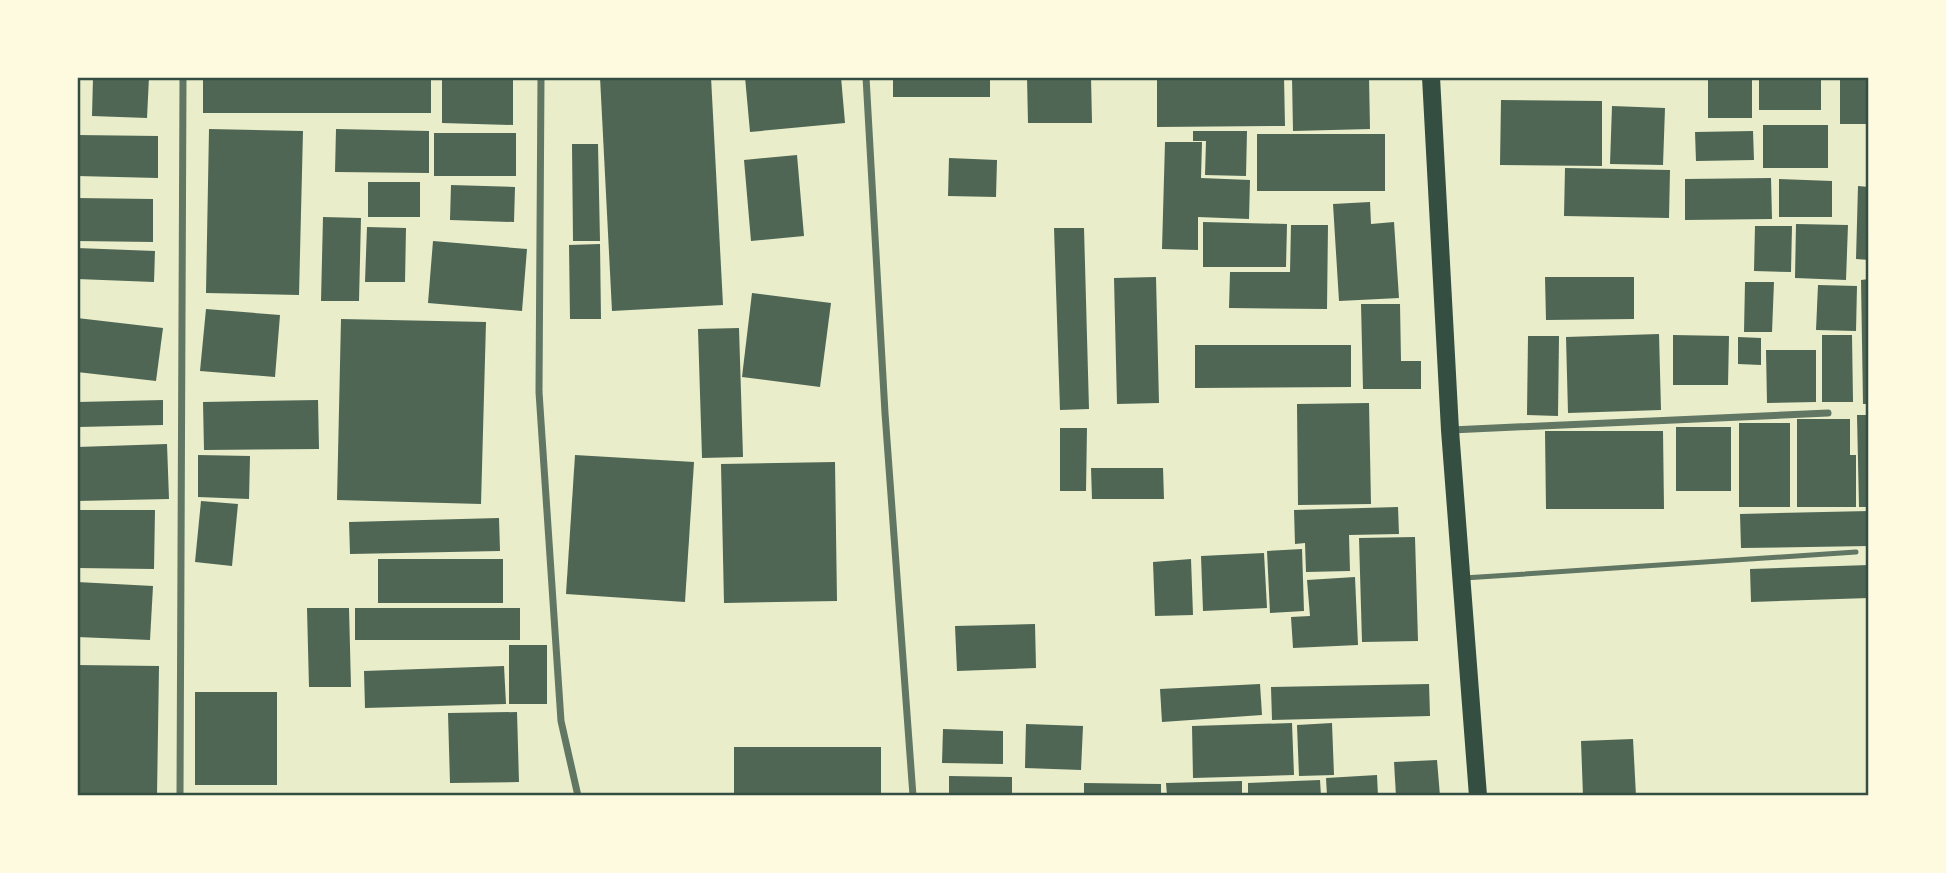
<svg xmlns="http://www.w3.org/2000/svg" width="1946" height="873" viewBox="0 0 1946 873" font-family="'Sofia Sans Condensed',sans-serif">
<rect width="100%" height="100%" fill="#e9edc9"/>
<g fill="#4f6655">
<path d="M93 77H149L147 118 92 116Z"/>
<rect x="203" y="77" width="228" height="36"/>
<path d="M442 77H513V125L442 123Z"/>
<path d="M600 77H711L723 305 612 311Z"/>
<path d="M745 77H841L845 123 750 132Z"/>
<rect x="893" y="77" width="97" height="20"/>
<path d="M1027 77H1091L1092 123H1028Z"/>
<path d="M1157 77H1284L1285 126 1157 127Z"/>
<path d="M1292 77H1369L1370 129 1293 131Z"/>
<rect x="1708" y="77" width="44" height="41"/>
<rect x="1759" y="77" width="62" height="33"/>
<rect x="1840" y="77" width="29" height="47"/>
<path d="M1501 100 1602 101V166L1500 165Z"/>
<path d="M1612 106 1665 108 1663 165 1610 164Z"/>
<rect x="1763" y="125" width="65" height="43"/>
<path d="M209 129 303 131 299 295 206 293Z"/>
<path d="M336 129 429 131V173L335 172Z"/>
<path d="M1193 131H1247L1246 176 1205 175 1206 141H1193Z"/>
<path d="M1753 131 1754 160 1696 161 1695 132Z"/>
<rect x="434" y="133" width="82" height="43"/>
<rect x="1257" y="134" width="128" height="57"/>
<path d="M77 135 158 136V178L77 176Z"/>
<path d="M1165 142H1202L1201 178 1250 180 1249 219 1198 217V250L1162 249Z"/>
<path d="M572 144H598L600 241H573Z"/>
<path d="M797 155 804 236 751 241 744 160Z"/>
<path d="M949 158 997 160 996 197 948 196Z"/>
<path d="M1565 168 1670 170 1669 218 1564 216Z"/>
<path d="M1771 178 1772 219 1685 220V179Z"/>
<path d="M1779 179 1832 181V217H1779Z"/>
<rect x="368" y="182" width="52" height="35"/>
<path d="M451 185 515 187 514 222 450 220Z"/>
<path d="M1858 186 1869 187V260L1856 259Z"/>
<path d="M77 198 153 199V242L77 241Z"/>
<path d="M1370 202 1371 224 1394 222 1399 298 1339 301 1333 204Z"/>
<path d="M323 217 361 218 359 301H321Z"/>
<path d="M1203 222 1287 224 1286 267H1203Z"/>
<path d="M1796 224 1848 225 1846 280 1795 278Z"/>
<path d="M1291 225H1328L1327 309 1229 308 1230 272H1290Z"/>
<path d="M1755 226H1792L1791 272 1754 271Z"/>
<path d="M367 227 406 228 405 282H365Z"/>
<path d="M1054 228H1084L1089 409 1060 410Z"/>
<path d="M433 241 527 249 522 311 428 303Z"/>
<path d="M600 244 601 319H570L569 245Z"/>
<path d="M77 248 155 251 154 282 77 279Z"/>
<path d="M1156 277 1159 403 1117 404 1114 278Z"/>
<path d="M1545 277H1634V319L1546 320Z"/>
<path d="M1869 279V404H1863L1861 280Z"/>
<path d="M1745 282H1774L1772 332H1744Z"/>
<path d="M1818 285 1857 286 1856 331 1816 330Z"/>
<path d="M752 293 831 303 820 387 742 377Z"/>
<path d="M1361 304H1400L1401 361H1421V389H1363Z"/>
<path d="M206 309 280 315 275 377 200 371Z"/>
<path d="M77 318 163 328 156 381 77 372Z"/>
<path d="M341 319 486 322 481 504 337 500Z"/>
<path d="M739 328 743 457 702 458 698 329Z"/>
<path d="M1659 334 1661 410 1568 413 1566 337Z"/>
<path d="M1673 335 1729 336 1728 385H1673Z"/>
<path d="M1822 335H1852L1853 402H1822Z"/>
<path d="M1528 336H1559L1558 416 1527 415Z"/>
<path d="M1738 337 1761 338V365L1738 364Z"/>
<path d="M1195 345H1351V387L1195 388Z"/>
<path d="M1766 350H1816V402L1767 403Z"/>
<path d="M163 400V425L79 427 78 402Z"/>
<path d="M318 400 319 449 204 450 203 402Z"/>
<path d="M1369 403 1371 504 1298 505 1297 404Z"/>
<path d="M1857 415H1869V507H1859Z"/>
<path d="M1797 419H1850V455H1856V507H1797Z"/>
<rect x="1739" y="423" width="51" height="84"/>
<rect x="1676" y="427" width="55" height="64"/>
<path d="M1060 428H1087L1086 491H1060Z"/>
<path d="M1545 431H1663L1664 509H1546Z"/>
<path d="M167 444 169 499 77 501V447Z"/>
<path d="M198 455 250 456 249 499 198 497Z"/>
<path d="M575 455 694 462 685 602 566 594Z"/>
<path d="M835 462 837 601 724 603 721 464Z"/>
<path d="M1091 468H1163L1164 499H1092Z"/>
<path d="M201 501 238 504 232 566 195 562Z"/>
<path d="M1398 507 1399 534 1349 535 1350 571 1306 572 1305 543 1295 544 1294 510Z"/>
<path d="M77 510H155L154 569 77 568Z"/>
<path d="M1869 511V546L1741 548 1740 514Z"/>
<path d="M499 518 500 551 350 554 349 522Z"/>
<path d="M1415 537 1418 641 1362 642 1359 538Z"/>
<path d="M1302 549 1304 611 1270 613 1267 551Z"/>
<path d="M1264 553 1267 608 1203 611 1201 556Z"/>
<rect x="378" y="559" width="125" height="44"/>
<path d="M1191 559 1193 615 1155 616 1153 562Z"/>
<path d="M1869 565V598L1751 602 1750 569Z"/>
<path d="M1355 577 1358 645 1293 648 1291 617 1310 616 1307 580Z"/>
<path d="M77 582 153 586 150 640 77 637Z"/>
<path d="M307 608H349L351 687H309Z"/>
<rect x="355" y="608" width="165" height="32"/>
<path d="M1035 624 1036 668 957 671 955 626Z"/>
<rect x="509" y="645" width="38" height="59"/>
<path d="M77 665 159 666 157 796H77Z"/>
<path d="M504 666 506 704 365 708 364 671Z"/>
<path d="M1260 684 1262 715 1162 722 1160 689Z"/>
<path d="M1429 684 1430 716 1272 720 1271 687Z"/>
<rect x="195" y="692" width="82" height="93"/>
<path d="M517 712 519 782 450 783 448 713Z"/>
<path d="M1292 723 1294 775 1193 778 1192 726Z"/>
<path d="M1332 723 1334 775 1299 776 1297 725Z"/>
<path d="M1026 724 1083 726 1081 770 1025 768Z"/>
<path d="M943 729 1003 731V764L942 763Z"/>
<path d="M1633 739 1636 796H1583L1581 741Z"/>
<rect x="734" y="747" width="147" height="49"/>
<path d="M1437 760 1440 796H1396L1394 762Z"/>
<path d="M1377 775 1378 796H1327L1326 778Z"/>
<path d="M949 776 1012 777V796H949Z"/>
<path d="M1320 780 1321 796H1248V783Z"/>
<path d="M1242 781V796H1167L1166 783Z"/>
<path d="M1084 783 1161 784V796H1084Z"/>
</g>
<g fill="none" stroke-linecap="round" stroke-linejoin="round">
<path stroke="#617663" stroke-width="5" d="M1464 578 1856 552"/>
<g stroke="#617663" stroke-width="7">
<path d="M541 77 539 392 561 721 578 796"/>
<path d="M866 77 885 413 913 796"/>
<path d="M1451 430 1828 413"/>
<path d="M180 796 183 77"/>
</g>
<path stroke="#344e41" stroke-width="18" d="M1431 77 1450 430 1478 796"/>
</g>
<rect width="1946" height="873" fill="none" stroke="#fefae0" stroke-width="158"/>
<rect x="79" y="79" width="1788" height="715" fill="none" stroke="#344e41" stroke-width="2.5"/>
</svg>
